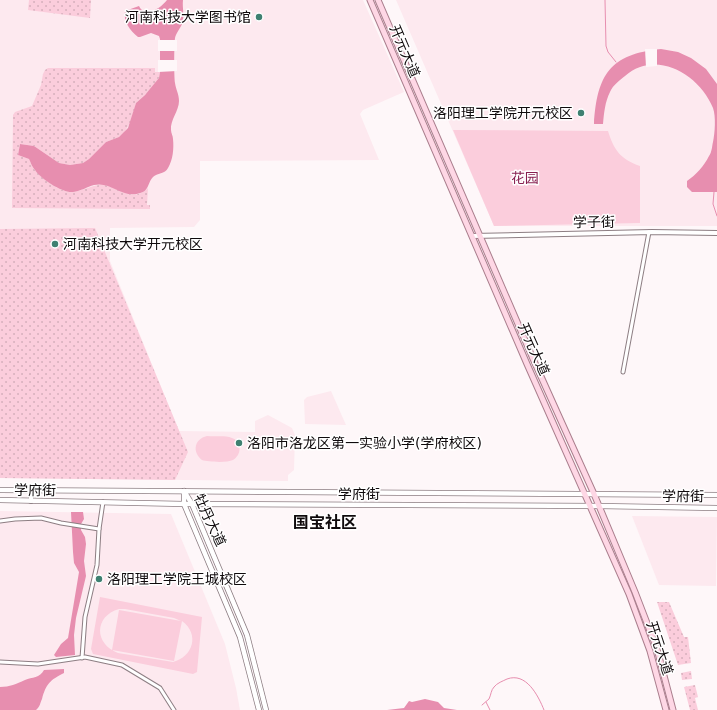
<svg xmlns="http://www.w3.org/2000/svg" width="717" height="710" viewBox="0 0 717 710" font-family="'DejaVu Sans','Noto Sans SC',sans-serif">
<defs>
<pattern id="grass-dots" width="8" height="8" patternUnits="userSpaceOnUse"><rect width="8" height="8" fill="#fbcddc"/><path d="M2 2h.1M6 6h.1" fill="none" stroke="#d6afbc" stroke-width="1.8" stroke-linecap="round"/></pattern>
</defs>
<rect width="100%" height="100%" fill="#fef7f9"/>
<g fill="#fde9ef">
<path d="M0 0H363L404 92 363 110 360 114 379 160 200 161V220L194 227 110 228V261L179 431 255 432V421L268 415 292 428 295 435 294 470 288 475V481L0 478Z"/>
<path d="M396 0H717V226H494Z"/>
<path d="M331 391 346 425 305 424 304 400 307 397Z"/>
<path d="M0 511 171 514 225 644 236 688 240 710H0Z"/>
<path d="M632 516 717 517 716 586 659 585Z"/>
</g>
<g fill="url(#grass-dots)">
<path d="M29 0H91L90 18 28 10Z"/>
<path d="M48 68H155V72H160L159 78 154 86 136 103 131 121 124 133 119 137 106 142 89 159 83 163 70 165 59 163 34 146 20 144 18 155 29 159C31 163 32 167 35 170 45 181 62 195 78 191 87 189 95 184 105 185 120 188 133 203 148 188L147 205H150V209L12 208 13 115 15 112 32 106 41 85 43 74 45 70Z"/>
<path d="M95 228 188 452 175 480 0 478V229Z"/>
<path d="M657 602H669L684 637H688L691 663 678 665Z"/>
<path d="M691 671 692 679 682 680 681 673Z"/>
<path d="M695 685 698 697 695 698 698 710H690L684 687Z"/>
</g>
<g fill="#fbcddc" fill-rule="evenodd">
<path d="M453 130 608 131C614 150 620 159 640 166V223L494 226Z"/>
<path d="M207 436C215 437 225 435 232 438 242 441 242 455 233 460 227 463 208 462 202 460 192 452 194 439 207 436Z"/>
<path d="M100 597 202 617 197 672 193 674 93 654 91 649ZM119 609H125L174 618 181 621 119 610 112 650 174 661 182 621C200 634 193 657 173 662L118 653C94 644 94 616 119 609Z"/>
</g>
<g fill="#e78eaf">
<path d="M167 0H183C182 8 185 16 182 24 180 29 176 33 175 38 174 46 174 75 175 83 176 90 179 94 179 101 179 111 170 120 171 130 171 133 173 136 173 139 174 148 173 160 168 168 165 174 157 173 153 177 148 182 149 189 143 192 123 201 113 181 94 185 87 187 81 191 73 192 62 193 41 179 35 170 32 167 31 163 29 159L18 155 20 144 34 146 59 163 70 165 83 163 89 159 106 142 119 137 128 128 136 103 145 95 159 78 160 72V39L159 36 151 33 140 37H138C130 31 123 21 125 11L139 6C145 19 161 8 167 0Z"/>
<path d="M661 49 678 52 691 58 706 69 717 84V192H692L687 187V181C696 175 704 166 709 156 712 152 712 146 713 142 715 133 716 116 713 108 699 74 656 49 625 76 620 80 613 85 610 92 605 102 604 113 603 124H594C597 75 610 54 661 49Z"/>
<path d="M71 512H83L84 519 81 524V530L85 537 86 544 84 561 86 576 76 618 74 635 75 655 56 657 54 655 61 644 68 638 79 572 74 563 73 552Z"/>
<path d="M64 669V673C50 680 46 684 42 699 40 703 40 707 36 710H0V687C10 687 16 684 25 680 32 677 40 678 44 670Z"/>
<path d="M425 699 438 702 444 708 457 710H387L404 708 409 701 412 702Z"/>
</g>
<g fill="#fef7f9">
<rect x="158" y="40" width="19" height="11"/>
<path d="M645 49H657V66L646 67Z"/>
<path d="M158 60H177V71L158 72Z"/>
</g>
<g fill="none" stroke-linecap="round" stroke-linejoin="round">
<g stroke="#e78eaf" stroke-width="1">
<path d="M605 0 606 46 608 52 616 62"/>
<path d="M714 192 713 204 717 216"/>
<path d="M486 702 490 710"/>
<path d="M482 705C484 703 487 701 489 699 491 695 491 690 494 687 497 683 503 681 507 679 526 672 538 695 544 710"/>
</g>
<defs>
<g id="minor">
<path d="M623 372 649 232"/>
<path d="M0 521 15 519 41 518 61 523 99 529"/>
<path d="M82 658 85 617 97 565 99 529 103 502"/>
<path d="M0 662 38 664 85 657 122 665 160 688 174 710"/>
</g>
<g id="tertiary">
<path d="M472 236 652 232 717 233"/>
<path d="M31 490V501"/>
</g>
<g id="secondary">
<path d="M0 490 717 495"/>
<path d="M184 491 192 504 247 635 266 710"/>
<path d="M184 491V504L240 637 259 710"/>
<path d="M0 500 184 504 599 506 717 508"/>
</g>
<g id="primary">
<path d="M370 0 527 364 629 594 650 651 666 710"/>
<path d="M378 0 534 361 594 494 635 592 657 649 673 710"/>
</g>
</defs>
<use href="#minor" stroke="#8d7e83" stroke-width="5"/>
<use href="#tertiary" stroke="#8d7e83" stroke-width="6"/>
<use href="#secondary" stroke="#8d7e83" stroke-width="6"/>
<use href="#primary" stroke="#aa7e8d" stroke-width="7"/>
<use href="#minor" stroke="#fff" stroke-width="3"/>
<use href="#tertiary" stroke="#fff" stroke-width="4"/>
<use href="#secondary" stroke="#fff" stroke-width="4.5"/>
<use href="#primary" stroke="#fed7e5" stroke-width="5"/>
</g>
<g fill="#3e8071" stroke="#fff" stroke-width="1.5">
<circle cx="259" cy="17" r="4"/>
<circle cx="581" cy="113" r="4"/>
<circle cx="55" cy="244" r="4"/>
<circle cx="239" cy="443" r="4"/>
<circle cx="99" cy="579" r="4"/>
</g>
<g text-anchor="middle" dominant-baseline="central" stroke-width="3" stroke-linejoin="round" paint-order="stroke">
<g font-size="14" fill="#0f0a0c" stroke="#fff" text-anchor="start">
<text x="251" y="17" text-anchor="end">河南科技大学图书馆</text>
<text x="573" y="113" text-anchor="end">洛阳理工学院开元校区</text>
<text x="63" y="244">河南科技大学开元校区</text>
<text x="247" y="443">洛阳市洛龙区第一实验小学(学府校区)</text>
<text x="107" y="579">洛阳理工学院王城校区</text>
</g>
<g font-size="14" fill="#0f0a0c" stroke="#fff">
<text transform="translate(405 51) rotate(67)">开元大道</text>
<text transform="translate(594 222) rotate(-1)">学子街</text>
<text transform="translate(534 349) rotate(66)">开元大道</text>
<text transform="translate(35 490) rotate(1)">学府街</text>
<text x="359" y="494">学府街</text>
<text transform="translate(683 496) rotate(1)">学府街</text>
<text transform="translate(210 520) rotate(65)">牡丹大道</text>
<text transform="translate(660 648) rotate(72)">开元大道</text>
</g>
<g font-size="14" fill="#882051" stroke="#fff">
<text x="525" y="178">花园</text>
</g>
<g font-size="16" font-weight="bold" fill="#0f0a0c" stroke="#fff">
<text x="325" y="522">国宝社区</text>
</g>
</g>
</svg>
